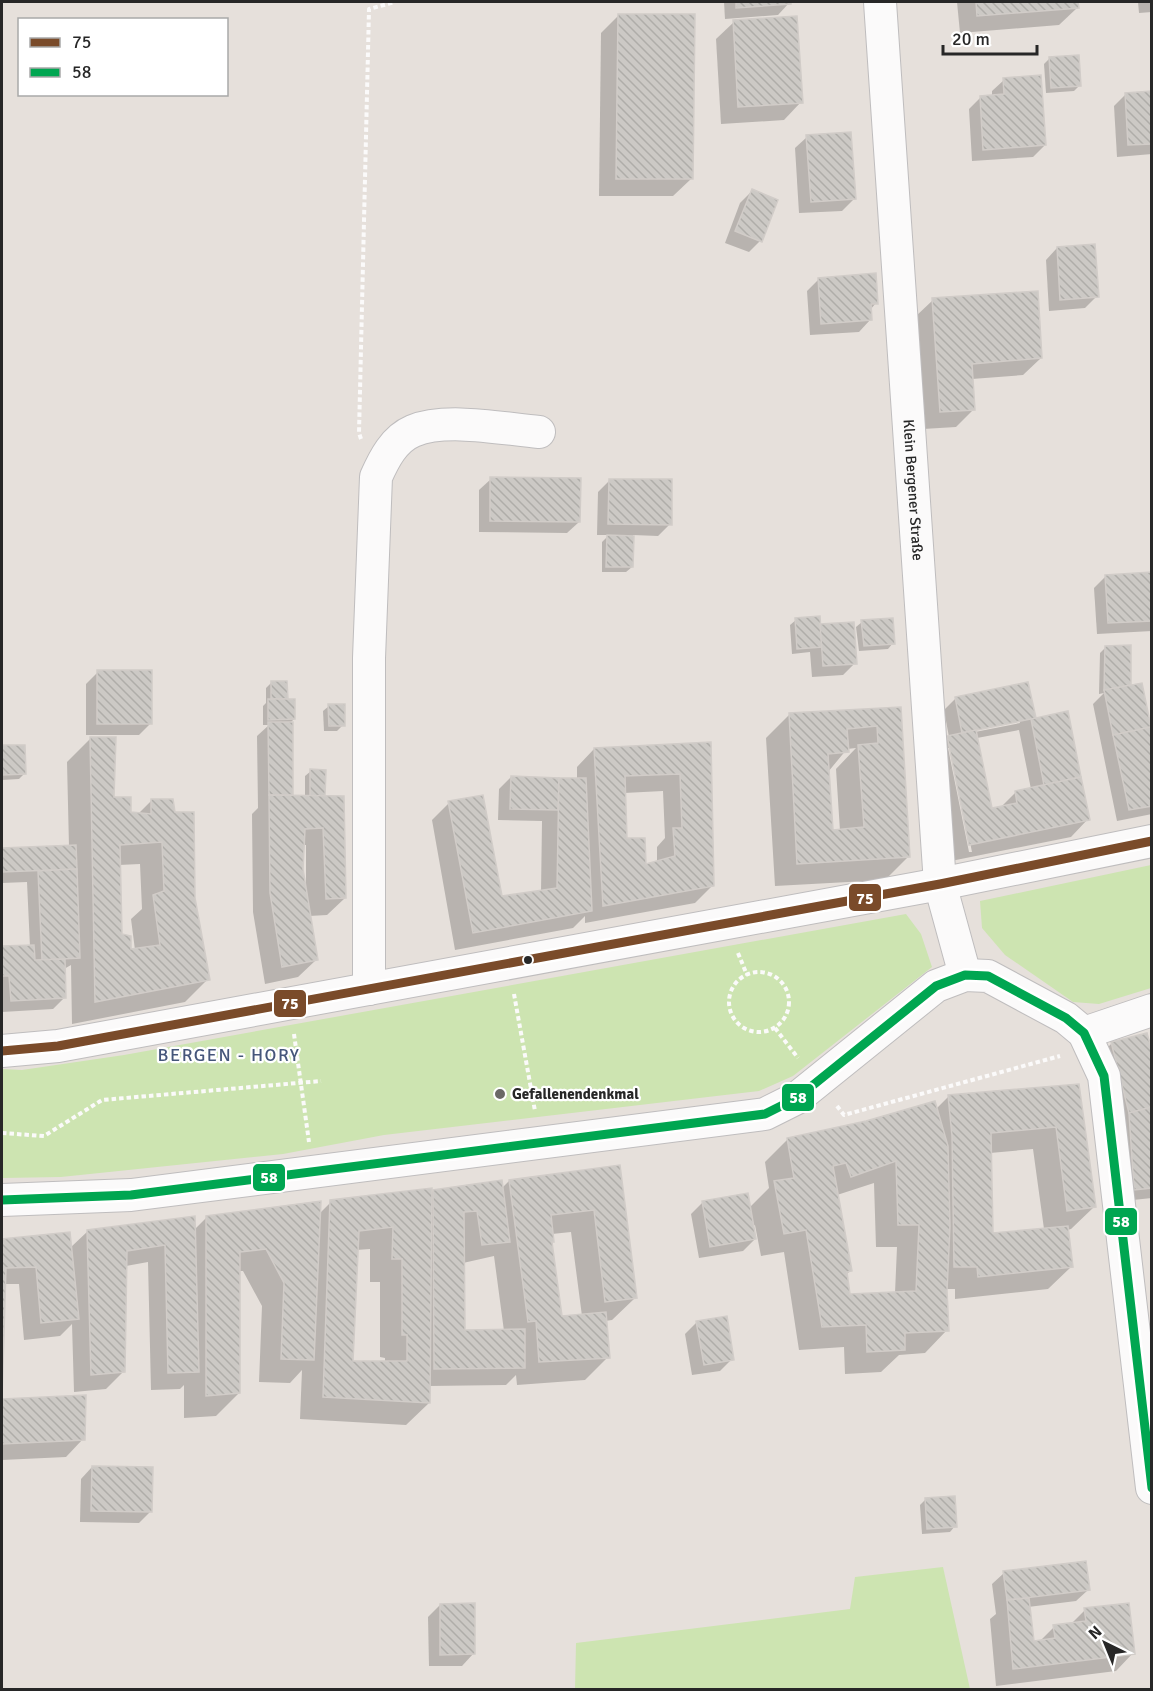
<svg xmlns="http://www.w3.org/2000/svg" width="1153" height="1691" viewBox="0 0 1153 1691" font-family="Signika,sans-serif">
<defs>
<pattern id="building-back-hatch" width="6" height="6" patternUnits="userSpaceOnUse" patternTransform="scale(1.5)"><rect width="6" height="6" fill="#ccc9c5"/><path d="M-1 5l2 2M0 0l6 6M5-1l2 2" fill="none" stroke="#afada9"/></pattern>
</defs>
<rect width="100%" height="100%" fill="#e6e0db"/>
<g fill="#cde4b1">
<path d="M1151 865V988L1099 1004 1073 1002 1005 955 982 928 980 901Z"/>
<path d="M906 914 921 934 932 967 793 1076 759 1091 384 1135 283 1154 61 1177 2 1178V1069L22 1070 124 1055Z"/>
<path d="M943 1567 970 1689H575L576 1643 850 1609 855 1577Z"/>
</g>
<g fill="#0003" fill-rule="evenodd">
<path d="M724 2H789V3L778 15 725 19Z"/>
<path d="M957 2H1077V8L1059 25 960 33Z"/>
<path d="M1138 2H1152V12L1139 13Z"/>
<path d="M619 15 691 179 673 196H599L601 33Z"/>
<path d="M734 22 801 102 784 120 721 124 716 39Z"/>
<path d="M1049 59 1079 86 1074 91 1046 93 1044 64Z"/>
<path d="M1004 80 1045 145 1033 157 972 161 969 109 980 98 992 97V91Z"/>
<path d="M1152 92V154L1117 157 1114 106 1126 94Z"/>
<path d="M807 137 854 199 842 211 799 213 795 148Z"/>
<path d="M752 191 760 241 749 252 725 243 740 203Z"/>
<path d="M1057 248 1097 296 1085 308 1049 311 1046 260Z"/>
<path d="M819 279 876 303 870 310V320L859 332 810 335 807 291Z"/>
<path d="M933 300 1041 358 1023 375 972 379 974 409 956 427 923 429 915 317Z"/>
<path d="M491 479 579 522 567 533 479 532V490Z"/>
<path d="M610 480 670 524 658 536 633 535 632 567 626 572H602V542L609 535H597L598 492Z"/>
<path d="M1152 574V631L1097 634 1094 588 1106 576Z"/>
<path d="M796 620 819 626 855 663 843 675 812 677 810 652 792 654 790 625Z"/>
<path d="M862 622 893 643 888 649 859 651 856 627Z"/>
<path d="M1106 647H1130L1129 687 1141 684 1152 737V814L1117 821 1093 704 1104 693 1099 694 1100 653Z"/>
<path d="M98 672 150 724 139 735H86V684Z"/>
<path d="M271 683 286 700 294 719 289 724 292 794 289 797H305V776L311 771 324 797 345 898 327 915 309 916 316 960 298 977 265 984 253 912 252 814 258 808 257 736 269 725H263V706L266 703V688ZM303 845H306V897L301 869Z"/>
<path d="M956 698 1035 719 1088 819 1071 837 951 861 930 755 949 737 944 710ZM1019 720 1020 723 975 732V729ZM1019 730 1031 789 1016 792 1000 808 991 810 977 738ZM948 748H951L972 852H969Z"/>
<path d="M329 706 343 725 337 731H324L323 711Z"/>
<path d="M900 708 908 857 885 880 775 886 766 738 789 715ZM856 748 836 769 840 831H832L828 772 847 749Z"/>
<path d="M90 739 113 798 130 813 138 814 151 801 193 898 208 979 185 1002 72 1024 71 965 64 969 65 997 53 1009 2 1012V948L30 947 27 882 2 883V850L69 847 67 762ZM140 864 142 909 131 919 135 950 129 951 120 936 119 865Z"/>
<path d="M709 743 712 886 695 903 585 923V916L573 928 455 950 432 820 449 803 501 898 541 892 542 821 498 820 499 789 511 777 577 780V767L594 749ZM663 791 665 838 657 847V863L645 866 626 840 624 793Z"/>
<path d="M2 747 24 774 19 779 2 780Z"/>
<path d="M1152 1038V1198L1123 1201 1100 1055 1112 1043 1148 1041Z"/>
<path d="M1078 1085 1094 1207 1071 1229 1067 1230 1071 1267 1048 1289 955 1299V1289H945L947 1330 925 1353 899 1355 881 1372 845 1374 844 1347 799 1350 784 1252 761 1256 755 1225 753 1226 755 1239 743 1251 699 1258 691 1214 703 1202 749 1208 769 1188 765 1162 788 1139 936 1109 949 1096ZM1033 1149 1044 1229 991 1235 990 1153ZM874 1183 876 1247H897L895 1293 848 1296 846 1275 851 1270 837 1195Z"/>
<path d="M618 1167 635 1298 612 1320 605 1321 608 1357 585 1380 517 1385 516 1375 506 1385 429 1386V1403L406 1425 300 1419 302 1370 290 1383 259 1382 262 1306 243 1271H239V1393L216 1416 184 1418V1385L180 1389 151 1390 148 1262 126 1266 124 1371 106 1389 74 1392 72 1324 60 1336 24 1340 19 1284H4L2 1356V1240L69 1233 70 1248 88 1231 194 1230 207 1217 319 1214 331 1202 430 1195 433 1191 501 1189 509 1181ZM571 1232 582 1316 561 1317 550 1244 552 1234ZM370 1249V1282H380V1357L385 1358V1362H351L356 1250ZM494 1256 504 1331H464L463 1263Z"/>
<path d="M697 1322 732 1359 720 1371 692 1375 685 1334Z"/>
<path d="M84 1396 83 1439 66 1457 2 1460V1401Z"/>
<path d="M92 1467 151 1511 139 1523 80 1522 81 1479Z"/>
<path d="M926 1499 955 1526 950 1532 922 1534 920 1505Z"/>
<path d="M1004 1573 1088 1590 1076 1601 1028 1607 1032 1643 1039 1642 1054 1627 1070 1625 1085 1610 1133 1653 1116 1671 996 1686 990 1619 996 1614 992 1584Z"/>
<path d="M440 1605 473 1654 462 1666H429L428 1617Z"/>
</g>
<g fill="url(#building-back-hatch)" stroke="#d1ccc8" stroke-width="1.5" fill-rule="evenodd">
<path d="M736 2H791V4L736 8Z"/>
<path d="M976 2H1078L1079 8 977 16Z"/>
<path d="M618 14H695L693 179H616Z"/>
<path d="M797 16 803 103 738 107 733 20Z"/>
<path d="M1079 55 1081 86 1051 88 1049 57Z"/>
<path d="M1041 75 1046 145 983 150 980 96 1004 94 1003 78Z"/>
<path d="M1152 91V144L1128 145 1125 93Z"/>
<path d="M851 132 856 199 811 202 806 135Z"/>
<path d="M752 189 778 200 762 242 735 231Z"/>
<path d="M1095 244 1099 297 1060 300 1057 247Z"/>
<path d="M876 273 878 304H871L872 320 821 324 818 278Z"/>
<path d="M1038 291 1042 358 972 364 975 410 940 412 932 298Z"/>
<path d="M490 477 581 478 580 522 490 521Z"/>
<path d="M609 479H672V525L608 524Z"/>
<path d="M607 535 634 536 633 567H606Z"/>
<path d="M1152 572V621L1108 623 1105 575Z"/>
<path d="M820 616 822 647 797 649 795 618Z"/>
<path d="M893 618 895 644 864 646 861 620Z"/>
<path d="M854 622 857 664 823 666 820 624Z"/>
<path d="M1131 645V685L1104 690 1105 646Z"/>
<rect x="97" y="670" width="55" height="54"/>
<path d="M271 681H287L288 699H271Z"/>
<path d="M1028 682 1036 718 962 733 955 697Z"/>
<path d="M1142 683 1151 727 1113 735 1104 690Z"/>
<path d="M268 699H295V719L268 720Z"/>
<path d="M328 704H345V726H329Z"/>
<path d="M901 707 910 857 797 864 789 713ZM877 726 878 743 858 745 864 827 833 830 828 754 849 752 847 729Z"/>
<path d="M1068 711 1081 777 1044 785 1031 719Z"/>
<path d="M268 722H293V795H269Z"/>
<path d="M1151 727 1152 806 1129 810 1113 735Z"/>
<path d="M976 730 992 808 1017 803 1015 791 1081 777 1090 820 969 845 947 736Z"/>
<path d="M90 737H116L114 797H131V812L151 814V799H173L175 812H194L195 898 210 980 95 1002ZM162 842 164 891 153 895 160 945 131 949V936L122 934 120 845Z"/>
<path d="M711 742 714 886 603 906 594 748ZM680 774 682 828H673L675 856 646 864 645 838H627L625 776Z"/>
<path d="M2 745H25L26 774 2 775Z"/>
<path d="M310 769 326 770 325 796H310Z"/>
<path d="M511 776 559 778 558 810 510 809Z"/>
<path d="M559 778H586L592 911 473 933 448 801 483 795 502 896 557 888Z"/>
<path d="M269 795 344 796 346 898 326 899 323 828 305 829 303 869 318 960 282 967 270 893Z"/>
<path d="M76 845 77 869 2 872V848Z"/>
<path d="M77 869 80 958 42 960 38 871Z"/>
<path d="M34 945 35 960 65 959 66 998 11 1001 9 976H2V946Z"/>
<path d="M1147 1033 1152 1051V1107L1129 1113 1111 1042Z"/>
<path d="M1079 1084 1096 1207 1067 1211 1056 1127 991 1133 993 1233 1068 1226 1073 1267 978 1277 977 1267H954L952 1136 948 1095Z"/>
<path d="M935 1101 948 1146 950 1226 947 1291 949 1331 905 1333V1350L867 1352 866 1325 822 1327 806 1230 784 1234 774 1181 794 1178 787 1138 866 1121ZM896 1161 898 1225H919L916 1291 850 1294 847 1272 852 1271 833 1166 846 1163 851 1177Z"/>
<path d="M1152 1107V1188L1134 1190 1129 1113Z"/>
<path d="M620 1165 637 1298 605 1302 594 1210 551 1215 554 1242H552L562 1316 606 1312 610 1358 539 1362 536 1321 528 1322 509 1180Z"/>
<path d="M502 1180 510 1242 482 1245 477 1211 464 1212 465 1330 525 1329V1368L434 1369 433 1190Z"/>
<path d="M432 1188 430 1403 323 1397 330 1200ZM393 1227 392 1259H402V1335H407V1361H353L359 1231Z"/>
<path d="M748 1193 756 1239 710 1247 702 1201Z"/>
<path d="M321 1201 314 1360 281 1359 284 1283 266 1249 240 1252V1393L206 1396V1216Z"/>
<path d="M195 1216 199 1372 168 1373 165 1245 127 1251 125 1372 91 1375 87 1230Z"/>
<path d="M70 1232 79 1319 41 1323 36 1267 6 1268 2 1399 86 1395 85 1440 2 1444V1239Z"/>
<path d="M727 1316 734 1360 704 1365 696 1321Z"/>
<path d="M92 1466 153 1467 152 1512 91 1511Z"/>
<path d="M955 1496 957 1527 927 1529 925 1498Z"/>
<path d="M1086 1561 1090 1590 1007 1600 1003 1571Z"/>
<path d="M1029 1598 1034 1641 1055 1638 1053 1625 1086 1621 1084 1608 1129 1603 1135 1654 1013 1669 1007 1600Z"/>
<path d="M475 1603V1654L440 1655V1604Z"/>
</g>
<g fill="none" stroke-linecap="round" stroke-linejoin="round">
<defs>
<g id="minor">
<path id="s1" d="M880 2 940 884 965 975"/>
<path d="M369 989V658L376 477C384 459 394 439 413 431 446 417 504 429 539 432"/>
<path d="M1084 1033 1152 1010"/>
<path d="M2 1051 58 1046 940 884 1152 841"/>
<path d="M2 1200 131 1195 765 1114 797 1098 936 986 965 975 988 976 1066 1018 1084 1033 1104 1076 1152 1488"/>
</g>
</defs>
<use href="#minor" stroke="#bfbdbe" stroke-width="34"/>
<g stroke="#fbfafa" stroke-width="4" stroke-dasharray="4.5 3" stroke-linecap="butt">
<path d="M361 439 359 433 369 9 395 2"/>
<path d="M738 953 747 975"/>
<circle cx="759" cy="1002" r="30"/>
<path d="M514 994 535 1111"/>
<path d="M775 1028 798 1058"/>
<path d="M294 1034 309 1142"/>
<path d="M837 1106 844 1115 1060 1056"/>
<path d="M2 1133 44 1136 102 1100 321 1081"/>
</g>
<use href="#minor" stroke="#fbfafa" stroke-width="32"/>
<defs>
<path id="bus-1" d="M2 1051 58 1046 940 884 1152 841"/>
<path id="bus-2" d="M2 1200 131 1195 765 1114 797 1098 936 986 965 975 988 976 1066 1018 1084 1033 1104 1076 1152 1488"/>
</defs>
<use href="#bus-1" stroke="#fff" stroke-width="14"/>
<use href="#bus-2" stroke="#fff" stroke-width="14"/>
<use href="#bus-1" stroke="#7a4b2a" stroke-width="9"/>
<use href="#bus-2" stroke="#00a651" stroke-width="9"/>
</g>
<circle fill="#272727" stroke="#fff" stroke-width="2" cx="528" cy="960" r="5"/>
<circle fill="#6a6866" stroke="#fff" stroke-width="2" cx="500" cy="1094" r="6"/>
<g text-anchor="middle" dominant-baseline="central" stroke-width="4.5" stroke-linejoin="round" paint-order="stroke">
<g font-size="15" fill="#272727" stroke="#fff">
<text stroke="none"><textPath href="#s1" startOffset="489">Klein Bergener Straße</textPath></text>
</g>
<g font-size="15" font-weight="bold" fill="#272727" stroke="#fff" text-anchor="start">
<text x="512" y="1094">Gefallenendenkmal</text>
</g>
<g font-size="18" letter-spacing="1.5" fill="#45567a" stroke="#fff">
<text x="229" y="1055">BERGEN - HORY</text>
</g>
</g>
<g stroke="#fff" stroke-width="2">
<rect x="848" y="883" width="34" height="29" rx="6" fill="#7a4b2a"/>
<rect x="273" y="989" width="34" height="29" rx="6" fill="#7a4b2a"/>
<rect x="781" y="1083" width="34" height="29" rx="6" fill="#00a651"/>
<rect x="252" y="1163" width="34" height="29" rx="6" fill="#00a651"/>
<rect x="1104" y="1207" width="34" height="29" rx="6" fill="#00a651"/>
</g>
<g font-size="16" text-anchor="middle" font-weight="bold" fill="#fff">
<text x="865" y="904">75</text>
<text x="290" y="1009">75</text>
<text x="798" y="1103">58</text>
<text x="269" y="1183">58</text>
<text x="1121" y="1227">58</text>
</g>
<rect width="1153" height="1691" fill="none" stroke="#272727" stroke-width="6"/>
<rect x="18" y="18" width="210" height="78" fill="#ffffff" stroke="#a9a9a9" stroke-width="1.5"/>
<rect x="30" y="38" width="30" height="9" fill="#7a4b2a" stroke="#a9a9a9" stroke-width="1.5"/>
<text x="72" y="48" font-size="18" fill="#272727">75</text>
<rect x="30" y="68" width="30" height="9" fill="#00a651" stroke="#a9a9a9" stroke-width="1.5"/>
<text x="72" y="78" font-size="18" fill="#272727">58</text>
<g transform="translate(1105 1643) rotate(317)" stroke="#ffffff" stroke-width="4.5" paint-order="stroke">
<path d="M0-4.5L10 22L0 15L-10 22Z" fill="#272727"/>
<text y="-9" font-size="16" font-weight="bold" text-anchor="middle" fill="#272727">N</text>
</g>
<path d="M943 45v9h94v-9" fill="none" stroke="#272727" stroke-width="3"/>
<text x="952" y="45" font-size="18" fill="#272727" stroke="#ffffff" stroke-width="4.5" paint-order="stroke">20 m</text>
</svg>
